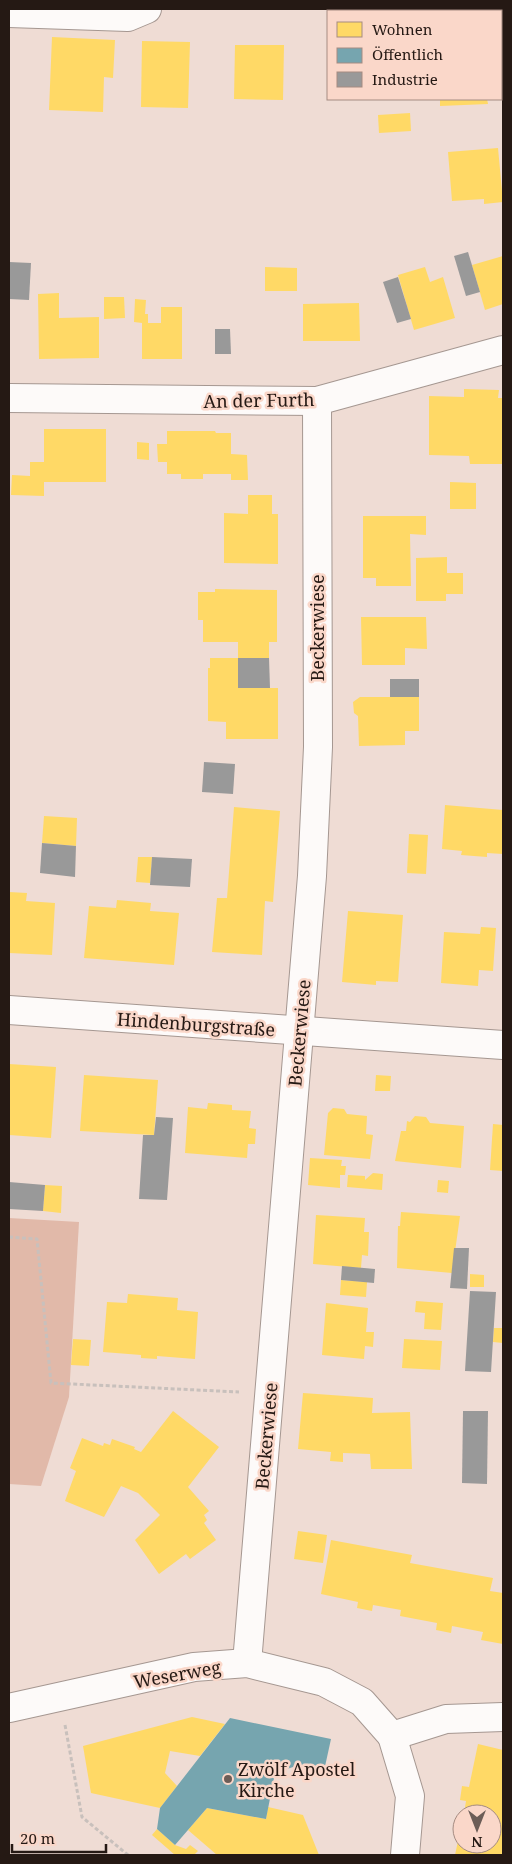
<svg xmlns="http://www.w3.org/2000/svg" width="512" height="1864" viewBox="0 0 512 1864" font-family="'Noto Serif',serif">
<rect width="100%" height="100%" fill="#efdcd4"/>
<path fill="#e1b9a9" d="M9 1218 79 1222 69 1397 41 1486 9 1484Z"/>
<g fill="#ffd966">
<path d="M52 37 115 40 113 78 104 77 103 112 49 110Z"/>
<path d="M142 41 190 42 188 108 141 107Z"/>
<path d="M235 45H284L283 100 234 99Z"/>
<path d="M440 99H487L488 104 440 106Z"/>
<path d="M410 113 411 131 379 133 378 115Z"/>
<path d="M498 148 503 202 484 204V199L452 201 448 152Z"/>
<path d="M503 256V304L485 310 472 265Z"/>
<path d="M265 267 297 268V291H265Z"/>
<path d="M425 267 430 282 443 277 455 318 414 330 398 275Z"/>
<path d="M59 293V318L99 317V358L39 359 38 294Z"/>
<path d="M104 297H124L125 318 104 319Z"/>
<path d="M135 299 146 300 145 314H148V323H161V307H182V359H142V323L134 322Z"/>
<path d="M359 303 360 341H303V304Z"/>
<path d="M464 389 499 390 498 398H503V464H470L469 456 429 455V396L464 397Z"/>
<path d="M44 429H106V482H44V496L11 495 12 475 30 476V462H44Z"/>
<path d="M167 431H215L216 433H231V454L247 455 248 480H231V474H203V479H181V474H167V462H158L157 444H167Z"/>
<path d="M137 442 149 443V460L137 459Z"/>
<path d="M450 482 476 483V509H450Z"/>
<path d="M248 495H272V514H278V564L224 563V513L248 514Z"/>
<path d="M363 516H426V535L410 534 411 586H376V578H363Z"/>
<path d="M447 557V573H463V594H446V601H416V558Z"/>
<path d="M215 589 277 590V642H269V658H238V642H203V620H198V592H215Z"/>
<path d="M361 617H426L427 649 405 648V665H362Z"/>
<path d="M210 658H238V688H278V739H226V722L208 721V668H210Z"/>
<path d="M360 697H419V731H405V745L359 746 358 716 354 713 353 702Z"/>
<path d="M445 805 503 810V854L487 853V857L461 855 462 851 442 849Z"/>
<path d="M234 807 280 811 273 902 265 901 262 955 212 952 217 898H227Z"/>
<path d="M44 816 77 818 76 846 42 843Z"/>
<path d="M409 834 428 835 426 874 407 873Z"/>
<path d="M138 857H152L150 883 136 882Z"/>
<path d="M9 892 27 893 26 901 55 903 52 955 9 953Z"/>
<path d="M117 900 151 903 150 911 179 913 174 965 84 958 89 906 116 908Z"/>
<path d="M348 911 403 915 398 982 376 981V985L342 982Z"/>
<path d="M481 927 496 928 493 971 479 970 478 986 441 983 444 932 480 934Z"/>
<path d="M9 1064 56 1067 51 1138 9 1135Z"/>
<path d="M84 1075 158 1080 154 1135 80 1131Z"/>
<path d="M376 1075 391 1076 390 1091H375Z"/>
<path d="M208 1103 232 1105V1110L251 1111 249 1128 256 1129 255 1144H248L247 1158 185 1153 188 1107 207 1109Z"/>
<path d="M333 1108 344 1109 347 1114 367 1116 366 1134 373 1135 370 1159 324 1155 328 1113Z"/>
<path d="M415 1116 426 1117 430 1123 464 1126 461 1168 395 1161 401 1131H406L407 1121 410 1122Z"/>
<path d="M493 1124 503 1125V1171L490 1170Z"/>
<path d="M310 1158 342 1160 341 1166H346L345 1175H340V1188L308 1185Z"/>
<path d="M373 1173 383 1174 382 1190 347 1187 348 1175 365 1176V1180Z"/>
<path d="M438 1180 449 1181 448 1193 437 1192Z"/>
<path d="M45 1185 62 1186 61 1213 43 1211Z"/>
<path d="M401 1212 460 1216 452 1273 397 1268 398 1226H400Z"/>
<path d="M316 1215 365 1218 364 1232H369L368 1256 362 1255 361 1268 313 1264Z"/>
<path d="M470 1274 484 1275V1287H470Z"/>
<path d="M341 1280 367 1282 366 1297 340 1295Z"/>
<path d="M128 1294 178 1298 177 1310 198 1312 195 1359 157 1356V1359L141 1358V1355L103 1352 107 1302 127 1303Z"/>
<path d="M416 1301 443 1303 441 1330 424 1329 425 1313 415 1312Z"/>
<path d="M326 1303 368 1308 366 1332H374L373 1347 365 1346 364 1359 322 1355Z"/>
<path d="M494 1328H503V1343L493 1342Z"/>
<path d="M73 1339 91 1340 89 1366 71 1365Z"/>
<path d="M404 1339 442 1341 440 1370 402 1368Z"/>
<path d="M303 1393 373 1398 372 1413 410 1412 412 1469H371L370 1454 343 1453V1462L330 1461 331 1452 298 1449Z"/>
<path d="M173 1411 219 1447 188 1487 209 1511 204 1515 207 1520 204 1523 216 1540 190 1559 186 1554 159 1574 135 1540 160 1515 138 1493 121 1486 104 1517 65 1501 76 1471 70 1468 82 1438 103 1446 104 1443 110 1445 112 1439 135 1447 134 1449 141 1452Z"/>
<path d="M298 1531 327 1535 323 1563 294 1559Z"/>
<path d="M331 1540 412 1555 410 1563 493 1578 490 1591 503 1593V1644L481 1640 483 1632 452 1626 451 1633 436 1630 437 1623 400 1616 401 1610 373 1605 372 1611 357 1608 358 1602 321 1594Z"/>
<path d="M192 1717 225 1724 200 1756 170 1751 165 1773 177 1786 160 1808 91 1793 83 1746Z"/>
<path d="M478 1744 503 1750V1855H455L461 1827 462 1844H492V1814H464L466 1801 460 1800 462 1786 469 1787Z"/>
<path d="M268 1807 303 1815 319 1855H217L188 1830 207 1808 266 1819Z"/>
<path d="M157 1829 175 1845 186 1849 190 1845 198 1851 194 1855H175L152 1835Z"/>
</g>
<path fill="#76a5af" d="M230 1718 331 1739 324 1771 296 1766 275 1773 266 1819 207 1808 175 1845 157 1829 160 1808Z"/>
<g fill="#999">
<path d="M468 252 480 292 466 296 454 256Z"/>
<path d="M9 262 31 263 29 300 9 299Z"/>
<path d="M398 277 411 319 397 323 383 282Z"/>
<path d="M215 329H230L231 354H215Z"/>
<path d="M238 658H269L270 688H238Z"/>
<rect x="390" y="679" width="29" height="18"/>
<path d="M204 762 235 764 233 794 202 792Z"/>
<path d="M42 843 76 846 75 877 40 873Z"/>
<path d="M152 857 192 859 190 887 150 885Z"/>
<path d="M156 1117 173 1118 167 1200 139 1199 143 1135H154Z"/>
<path d="M9 1182 45 1185 43 1211 9 1209Z"/>
<path d="M454 1248H469L467 1289 450 1288Z"/>
<path d="M342 1266 375 1269 374 1283 341 1280Z"/>
<path d="M470 1291 496 1292 491 1372 465 1371Z"/>
<path d="M463 1411H488L487 1484 462 1483Z"/>
</g>
<g fill="none" stroke-linecap="round" stroke-linejoin="round">
<defs>
<g id="minor">
<path d="M9 13 128 17 147 9"/>
<path d="M9 398 317 401 503 350"/>
<path d="M9 1010 503 1045"/>
<path d="M247 1663 312 876 318 747 317 401"/>
<path d="M9 1708 194 1667 247 1663 324 1682 362 1702 392 1736 446 1719 503 1717"/>
<path d="M392 1736 410 1796 405 1855"/>
</g>
</defs>
<use href="#minor" stroke="#a59791" stroke-width="30"/>
<g stroke="#c8c0bc" stroke-width="3" stroke-dasharray="4 2.5" stroke-linecap="butt">
<path d="M9 1237 37 1239 51 1383 239 1392"/>
<path d="M65 1725 82 1817 128 1855"/>
</g>
<use href="#minor" stroke="#fdfaf9" stroke-width="28"/>
</g>
<circle fill="#6c5d57" stroke="#fad7c9" stroke-width="2" cx="228" cy="1779" r="5"/>
<g text-anchor="middle" dominant-baseline="central" stroke-width="5" stroke-linejoin="round" paint-order="stroke">
<g font-size="18" fill="#251914" stroke="#fad7c9">
<text transform="translate(259 400) rotate(-1)">An der Furth</text>
<text transform="translate(317 628) rotate(-90)">Beckerwiese</text>
<text transform="translate(196 1024) rotate(4)">Hindenburgstraße</text>
<text transform="translate(299 1033) rotate(-85)">Beckerwiese</text>
<text transform="translate(266 1436) rotate(-85)">Beckerwiese</text>
<text transform="translate(177 1674) rotate(-10)">Weserweg</text>
</g>
<g font-size="18" fill="#251914" stroke="#fad7c9" text-anchor="start">
<text x="238" y="1769">Zwölf Apostel<tspan x="238" dy="21">Kirche</tspan></text>
</g>
</g>
<rect width="512" height="1864" fill="none" stroke="#251914" stroke-width="20"/>
<rect x="327" y="10" width="175" height="90" fill="#fad7c9" stroke="#a58b81"/>
<rect x="337" y="22" width="25" height="15" fill="#ffd966" stroke="#a58b81"/>
<text x="372" y="35" font-size="15" fill="#251914">Wohnen</text>
<rect x="337" y="48" width="25" height="15" fill="#76a5af" stroke="#a58b81"/>
<text x="372" y="60" font-size="15" fill="#251914">Öffentlich</text>
<rect x="337" y="72" width="25" height="15" fill="#999999" stroke="#a58b81"/>
<text x="372" y="85" font-size="15" fill="#251914">Industrie</text>
<g transform="translate(477 1829) rotate(180)"><circle r="24" fill="#fad7c9" stroke="#a58b81"/>
<path d="M0-4L9 19L0 12L-9 19Z" fill="#6c5d57"/>
<text y="-8" font-size="14" font-weight="bold" text-anchor="middle" fill="#251914">N</text>
</g>
<path d="M12 1844v8h94v-8" fill="none" stroke="#251914" stroke-width="2.5"/>
<text x="20" y="1844" font-size="15" fill="#251914" stroke="#fad7c9" stroke-width="4" paint-order="stroke">20 m</text>
</svg>
